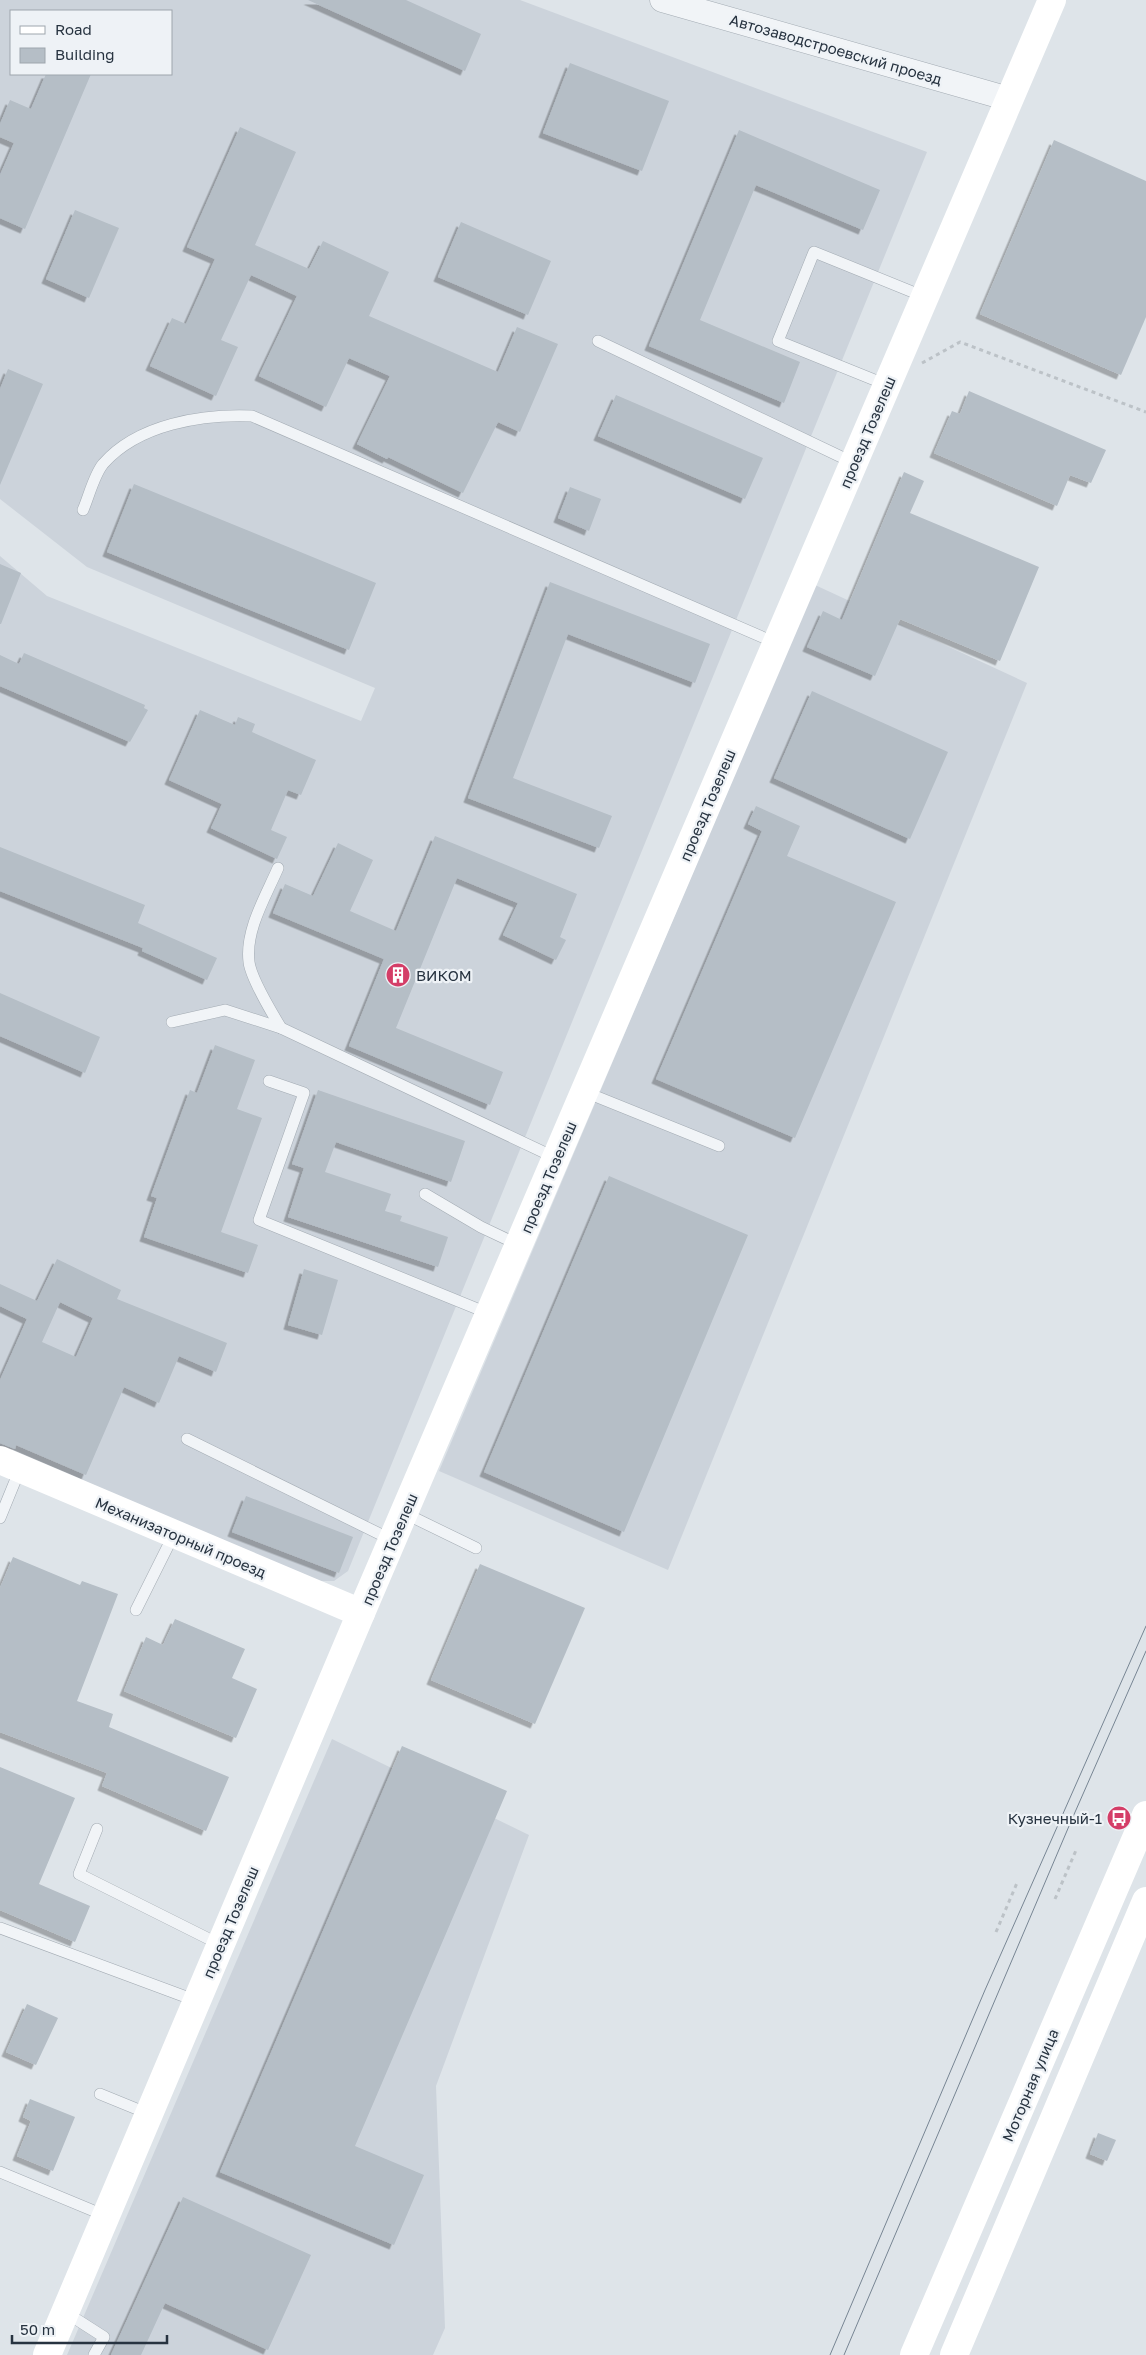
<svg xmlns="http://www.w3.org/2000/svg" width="1146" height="2355" viewBox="0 0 1146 2355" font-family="'Golos Text',sans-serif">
<defs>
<filter id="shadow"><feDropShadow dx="-4.5" dy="4.5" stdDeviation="0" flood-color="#0004"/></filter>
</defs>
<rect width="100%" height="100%" fill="#dee4e9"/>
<g fill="#ccd3db" fill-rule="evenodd">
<path d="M0 0H520L927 152 348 1571 334 1581H317L0 1447V556L47 596 361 721 375 688 87 567 0 499ZM11 11H171V74H11Z"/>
<path d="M815 585 1027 683 668 1570 439 1471Z"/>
<path d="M332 1739 529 1835 436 2086 445 2328 433 2355H67Z"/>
</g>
<g fill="#b5bec6" fill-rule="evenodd" filter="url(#shadow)">
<path d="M308 0H406L481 34 465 71Z"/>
<path d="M570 63 669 101 642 171 543 133Z"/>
<path d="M46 74H91L25 229 0 218V175L14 143 0 137V124L10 100 31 109Z"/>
<path d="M240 127 296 152 255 245 309 269 323 241 389 272 369 316 498 372 517 327 558 344 520 432 498 422 463 493 388 457 387 459 357 444 390 376 349 358 326 407 259 376 297 296 251 275 221 340 238 347 216 396 150 366 172 318 186 324 215 259 187 247Z"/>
<path d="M739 130 880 190 863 230 756 185 700 320 800 362 784 403 649 346Z"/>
<path d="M1054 140 1146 181V317L1121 375 980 314Z"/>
<path d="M75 210 119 228 89 298 46 279Z"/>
<path d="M461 222 551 261 528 315 438 277Z"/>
<path d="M8 369 43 384 0 485V389Z"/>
<path d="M969 391 1106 450 1091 483 1070 475 1057 506 934 453 952 411 960 414Z"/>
<path d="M616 395 763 458 745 499 598 436Z"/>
<path d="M904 472 924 481 910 513 1039 567 1000 661 900 619 875 676 807 647 823 611 842 620Z"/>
<path d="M134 484 376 583 349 650 107 552Z"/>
<path d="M570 487 601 499 589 531 558 518Z"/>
<path d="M0 564 21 573 1 624H0Z"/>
<path d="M550 582 710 644 695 683 568 634 513 778 612 816 599 848 468 798Z"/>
<path d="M24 653 145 705 144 708 148 710 130 742 0 686V655L19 664Z"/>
<path d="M812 691 948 752 910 839 774 778Z"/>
<path d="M200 710 235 725 238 717 255 724 252 732 316 760 301 795 288 790 271 830 287 837 277 859 211 828 222 804 169 780Z"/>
<path d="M756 806 800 826 787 856 896 902 795 1138 656 1079 762 831 748 824Z"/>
<path d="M435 836 577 894 560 937 566 940 556 960 503 935 518 903 457 878 396 1028 503 1072 490 1105 349 1046 384 959 273 913 285 884 313 896 338 843 373 860 350 911 396 931Z"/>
<path d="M0 847 145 905 138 923 217 958 207 980 142 951 143 948 0 891Z"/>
<path d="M0 993 100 1037 85 1073 0 1036Z"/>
<path d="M215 1045 255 1060 237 1109 262 1118 221 1232 258 1245 248 1273 144 1237 157 1198 151 1196 190 1090 197 1093Z"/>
<path d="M318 1090 465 1141 451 1182 336 1142 325 1172 391 1194 385 1211 402 1216 400 1221 448 1237 438 1267 288 1217 304 1168 292 1164Z"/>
<path d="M609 1176 748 1235 624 1532 484 1472Z"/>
<path d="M57 1259 121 1290 117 1299 227 1343 216 1372 179 1356 159 1403 124 1387 86 1475 16 1445 15 1449 0 1443V1380L27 1319 0 1306V1284L37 1301ZM60 1302 93 1318 76 1357 42 1342Z"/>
<path d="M304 1269 338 1280 322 1335 288 1325Z"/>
<path d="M246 1496 353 1537 339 1573 232 1532Z"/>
<path d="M13 1557 80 1585 82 1581 118 1594 77 1701 113 1714 109 1727 229 1777 206 1831 102 1786 107 1773 0 1732V1588Z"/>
<path d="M480 1564 585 1608 535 1724 431 1680Z"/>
<path d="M175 1619 245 1649 232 1678 257 1689 236 1738 124 1691 146 1637 163 1645Z"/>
<path d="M402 1746 507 1791 355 2146 424 2175 394 2245 220 2172Z"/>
<path d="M0 1767 75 1798 39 1884 90 1906 75 1942 0 1910Z"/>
<path d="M27 2004 58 2018 36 2065 6 2052Z"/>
<path d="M30 2099 75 2117 53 2171 17 2156 31 2121 23 2117Z"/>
<path d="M1098 2133 1116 2140 1107 2161 1090 2154Z"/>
<path d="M183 2197 311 2255 268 2350 165 2303 141 2355H111Z"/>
</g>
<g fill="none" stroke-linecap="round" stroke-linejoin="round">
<defs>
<g id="lane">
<path d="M598 341 854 463"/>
<path d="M887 385 778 341 814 252 925 297"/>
<path d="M83 510C89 496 94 475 103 464 138 424 202 414 252 416L776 643"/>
<path d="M278 868C266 896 245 930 249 962 251 979 272 1013 281 1028L556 1158"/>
<path d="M172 1022 225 1010 281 1028"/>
<path d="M269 1081 304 1093 259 1220 490 1314"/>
<path d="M585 1092 719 1146"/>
<path d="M425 1194 481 1227 519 1245"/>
<path d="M187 1439 392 1540"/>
<path d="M404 1513 476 1548"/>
<path d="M0 1518 20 1469"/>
<path d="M136 1610 174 1534"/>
<path d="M97 1829 79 1874 221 1945"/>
<path d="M0 1928 197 2001"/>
<path d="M100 2094 149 2114"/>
<path d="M0 2172 106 2216"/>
<path d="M65 2312 104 2337 94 2355"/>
</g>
<path id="street" d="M662 0 1009 99"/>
</defs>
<use href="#lane" stroke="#a3abb3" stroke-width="12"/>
<use href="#street" stroke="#a3abb3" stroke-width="25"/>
<g stroke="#bcc2c7" stroke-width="3" stroke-dasharray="4 4" stroke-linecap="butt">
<path d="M922 363 960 342 1146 412"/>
<path d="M1055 1899 1077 1848"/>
<path d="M996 1932 1017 1883"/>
</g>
<use href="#lane" stroke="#f1f4f7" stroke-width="11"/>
<use href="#street" stroke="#f1f4f7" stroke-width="24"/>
<g stroke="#fff" stroke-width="28">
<path d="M0 1460 361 1613"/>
<path d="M47 2355 361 1613 1052 0"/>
<path d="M914 2355 1146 1815"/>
<path d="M954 2355 1146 1901"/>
</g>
<g stroke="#778593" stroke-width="1">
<path d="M830 2355 985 1990 1146 1626"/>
<path d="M844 2355 1072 1819 1146 1651"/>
</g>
</g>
<defs>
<symbol id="building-disc" viewBox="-11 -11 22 22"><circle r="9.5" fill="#d43d67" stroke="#eef2f6"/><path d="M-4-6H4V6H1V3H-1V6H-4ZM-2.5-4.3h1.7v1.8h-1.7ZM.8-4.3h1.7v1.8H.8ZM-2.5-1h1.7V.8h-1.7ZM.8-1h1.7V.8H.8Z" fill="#fff"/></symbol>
<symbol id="bus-disc" viewBox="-11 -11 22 22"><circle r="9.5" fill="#d43d67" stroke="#eef2f6"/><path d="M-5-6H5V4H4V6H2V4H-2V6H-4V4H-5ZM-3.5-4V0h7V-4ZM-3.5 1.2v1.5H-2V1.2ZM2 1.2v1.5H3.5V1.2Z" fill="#fff"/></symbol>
</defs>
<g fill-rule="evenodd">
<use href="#building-disc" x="384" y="961" width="28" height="28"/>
<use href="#bus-disc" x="1105" y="1804" width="28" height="28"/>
</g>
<g text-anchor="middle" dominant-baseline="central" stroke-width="4.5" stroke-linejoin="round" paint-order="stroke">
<g font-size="15" fill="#273340" stroke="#eef2f6">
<text transform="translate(836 49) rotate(16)">Автозаводстроевский проезд</text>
<text transform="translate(867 432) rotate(-67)">проезд Тозелеш</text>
<text transform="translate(707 805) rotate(-67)">проезд Тозелеш</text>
<text transform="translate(548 1177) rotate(-67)">проезд Тозелеш</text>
<text transform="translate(181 1537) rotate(23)">Механизаторный проезд</text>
<text transform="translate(389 1549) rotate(-67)">проезд Тозелеш</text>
<text transform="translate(230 1922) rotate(-67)">проезд Тозелеш</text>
<text transform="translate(1030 2085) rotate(-67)">Моторная улица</text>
</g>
<g font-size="15" fill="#273340" stroke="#eef2f6" text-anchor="start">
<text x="416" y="975">ВИКОМ</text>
<text x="1102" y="1818" text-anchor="end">Кузнечный-1</text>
</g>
</g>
<rect x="10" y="10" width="162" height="65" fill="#eef2f6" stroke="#9ea6ad"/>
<rect x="20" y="26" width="25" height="8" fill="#ffffff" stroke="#9ea6ad"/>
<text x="55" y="35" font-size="15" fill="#273340">Road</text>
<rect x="20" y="48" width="25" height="15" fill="#b5bec6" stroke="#9ea6ad"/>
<text x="55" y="60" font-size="15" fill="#273340">Building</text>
<path d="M12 2335v8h155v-8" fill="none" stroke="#273340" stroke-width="2.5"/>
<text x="20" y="2335" font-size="15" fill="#273340" stroke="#eef2f6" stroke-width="4" paint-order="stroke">50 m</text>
</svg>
